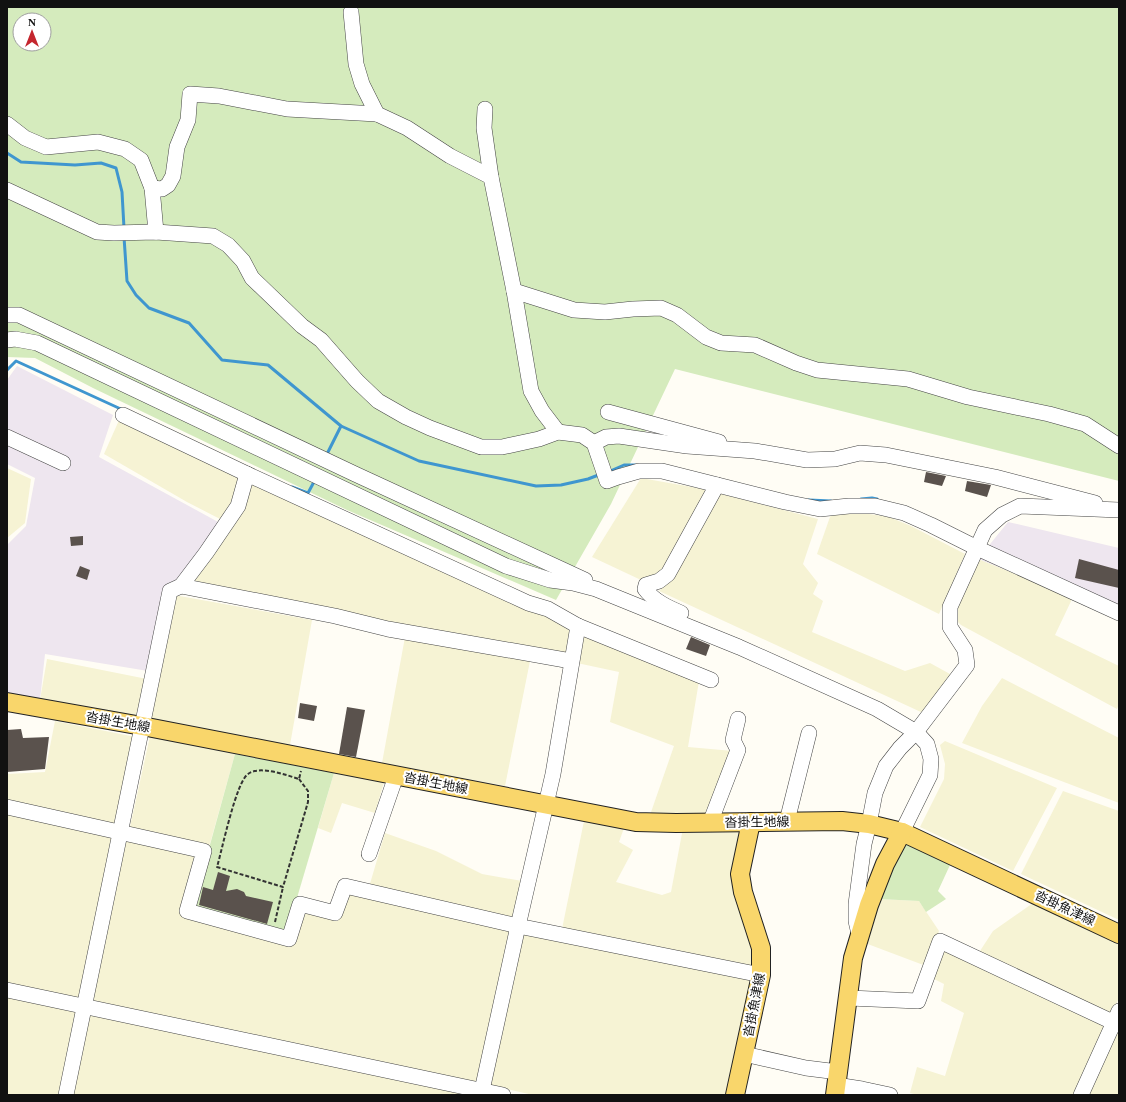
<svg xmlns="http://www.w3.org/2000/svg" width="1126" height="1102" viewBox="0 0 1126 1102" font-family="'Times New Roman','Noto Sans JP',serif">
<rect width="100%" height="100%" fill="#fffdf5"/>
<g fill="#eee6ef">
<path d="M17 366 113 415 99 457 220 523 180 580 169 583 164 592 148 671 45 654 40 700 7 694V545L26 526 35 478 7 464V380Z"/>
<path d="M1008 522 1119 548V618L1073 597 978 559Z"/>
</g>
<g fill="#f6f3d4">
<path d="M120 418 240 476 232 503 222 520 187 502 104 454Z"/>
<path d="M7 468 31 479 25 523 7 538Z"/>
<path d="M641 478 709 490 664 571 656 576 641 580 592 557Z"/>
<path d="M251 482 571 628 567 655 476 639 190 582Z"/>
<path d="M718 493 818 519 803 564 818 583 813 594 823 601 812 632 905 671 930 663 950 674 947 682 923 713 659 591 670 580Z"/>
<path d="M831 514H869L889 517 911 526 965 554 939 614 817 554Z"/>
<path d="M978 559 1073 597 1055 635 1119 666V704L1117 709 961 625 956 620 957 606Z"/>
<path d="M174 595 312 620 290 745 150 719Z"/>
<path d="M583 634 699 681 688 747 733 751 708 815H650L674 746 610 722 619 672 577 663Z"/>
<path d="M405 637 530 661 505 786 382 763Z"/>
<path d="M47 659 147 679 138 719 40 700Z"/>
<path d="M1002 678 1119 738V803L962 743 982 706Z"/>
<path d="M55 721 136 737 118 825 7 802V774L45 772Z"/>
<path d="M150 736 235 754 209 847 130 827Z"/>
<path d="M945 741 1057 788 1013 871 920 827 944 779 945 764 940 745Z"/>
<path d="M334 773 384 782 375 813 342 803 331 833 318 828Z"/>
<path d="M1063 791 1119 811V920L1021 874Z"/>
<path d="M7 812 116 835 81 999 7 983Z"/>
<path d="M584 821 624 828 619 842 633 850 616 882 662 895 671 892 683 828 741 826 756 959 755 970 562 929Z"/>
<path d="M385 833 436 851 482 874 522 881 513 920 369 887Z"/>
<path d="M127 837 198 853 181 913 292 946 304 909 338 921 348 892 512 929 478 1084 92 1001Z"/>
<path d="M879 899 919 901 939 931 926 966 865 943Z"/>
<path d="M1033 903 1119 943V998L1110 1017 978 954 993 931Z"/>
<path d="M522 932 754 979 728 1095H533L489 1085Z"/>
<path d="M942 947 1107 1025 1074 1095H958L955 1094 953 1095H918L910 1093 917 1067 945 1076 964 1013 941 1001 944 984 932 978Z"/>
<path d="M7 996 78 1011 60 1095H7Z"/>
<path d="M89 1013 473 1095H71Z"/>
<path d="M1114 1029 1119 1031V1095H1085Z"/>
</g>
<g fill="#d5ebbd" fill-rule="evenodd">
<path d="M7 7H1119V481L675 369 611 504 556 600 347 510 93 388 35 358 7 357ZM20 20H44V44H20Z"/>
<path d="M235 754 334 773 286 935 192 910Z"/>
<path d="M902 844H907L950 865 938 891 946 899 926 912 919 901 879 899Z"/>
</g>
<g fill="none" stroke-linecap="round" stroke-linejoin="round">
<g stroke="#3f96cf" stroke-width="3">
<path d="M7 153 21 162 75 165 101 163 116 168 122 192 124 228"/>
<path d="M124 237 127 281 136 295 149 308 189 323 222 360 268 365 341 426 419 461 536 486 561 485 588 479 601 474"/>
<path d="M7 370 16 361 123 410"/>
<path d="M326 456 341 426"/>
<path d="M608 472 624 465H635"/>
<path d="M292 487 308 493 315 480"/>
<path d="M861 499 872 498 877 499"/>
<path d="M809 500 831 501"/>
</g>
</g>
<g fill="#5a524d">
<path d="M926 472 946 476 942 486 924 482Z"/>
<path d="M967 481 991 485 987 497 965 491Z"/>
<path d="M83 536V545L71 546 70 537Z"/>
<path d="M1079 559 1119 570V588L1075 578Z"/>
<path d="M80 566 90 570 87 580 76 576Z"/>
<path d="M691 637 710 645 706 656 686 649Z"/>
<path d="M300 703 317 706 314 721 298 718Z"/>
<path d="M347 707 365 710 356 757 339 754Z"/>
<path d="M21 729 23 738 49 737 45 769 7 772V730Z"/>
<path d="M218 872 230 876 226 891 237 889 244 892 246 896 273 902 267 924 199 905 203 887 213 890Z"/>
</g>
<g fill="none" stroke-linecap="round" stroke-linejoin="round">
<defs>
<g id="minor">
<path d="M351 12 356 64 362 84 377 114 407 128 450 156 491 177"/>
<path d="M485 109 484 128 491 177 514 291"/>
<path d="M7 124 25 138 46 147 98 142 125 149 141 160 152 188"/>
<path d="M7 190 97 232 114 233 156 232 213 236 228 245 243 261 252 278 302 326 321 340 357 381 378 401 406 417 430 428 481 447H502L539 439 558 432 582 435 594 443 607 481 618 477 639 471H662L785 502 820 509 849 506H875L904 513 931 525 977 548 1119 613"/>
<path d="M156 232 152 188 162 189 168 185 173 176 177 147 188 120 190 94 219 96 287 109 377 114"/>
<path d="M7 315H19L355 474 585 580"/>
<path d="M7 340 15 339 37 343 506 566 550 580 573 583 596 589 739 647 877 709 916 732 927 744 931 759 930 775 902 832"/>
<path d="M608 412 719 442"/>
<path d="M123 415 247 474"/>
<path d="M558 432 542 411 531 391 514 291 574 310 605 312 633 309 661 308 677 315 706 337 721 343 755 345 796 363 817 370 908 379 968 397 1049 414 1085 424 1119 446"/>
<path d="M7 437 63 463"/>
<path d="M594 443 606 437 619 436 687 446 755 451 807 460 835 459 860 453 886 455 995 477 1095 503"/>
<path d="M181 586 206 553 238 506 247 474 528 603 548 609 578 626 711 680"/>
<path d="M681 613C667 607 654 601 645 589L646 585 659 581 668 574 717 485"/>
<path d="M578 626 553 774 518 926 761 975"/>
<path d="M7 807 204 851 187 911 289 939 300 904 335 913 345 886 518 926 481 1095"/>
<path d="M787 821 809 733"/>
<path d="M710 823 738 750 733 740 738 719"/>
<path d="M369 854 396 776"/>
<path d="M859 934 856 921V904L864 844 869 824 875 793 886 766 900 748 916 732 967 665 965 650 950 627V607L985 530 1002 515 1020 506 1119 510"/>
<path d="M7 990 503 1095"/>
<path d="M849 998 918 1001 940 941 1119 1025"/>
<path d="M744 1054 806 1068 838 1072"/>
<path d="M836 1085 862 1089 890 1095"/>
<path d="M66 1095 170 591 181 586 335 616 388 629 571 661"/>
<path d="M1081 1095 1119 1011"/>
</g>
<g id="major">
<path d="M7 702 142 726 636 822 676 823 842 821 869 824 902 832 1119 934"/>
<path d="M735 1095 761 975V948L743 892 740 874 751 822"/>
<path d="M835 1095 853 958 869 905 885 864 902 832"/>
</g>
</defs>
<use href="#minor" stroke="#444" stroke-width="16"/>
<use href="#major" stroke="#222" stroke-width="20"/>
<g stroke="#333" stroke-width="2" stroke-dasharray="4 2" stroke-linecap="butt">
<path d="M299 779 308 791V802L283 887 217 867C222 850 236 782 248 774 260 765 286 775 299 779L301 771"/>
<path d="M275 922 283 887"/>
</g>
<use href="#minor" stroke="#fff" stroke-width="15"/>
<use href="#major" stroke="#f9d66b" stroke-width="18"/>
</g>
<g text-anchor="middle" dominant-baseline="central" stroke-width="4" stroke-linejoin="round" paint-order="stroke">
<g font-size="13" fill="#111" stroke="#fff">
<text transform="translate(118 722) rotate(10)">沓掛生地線</text>
<text transform="translate(436 783) rotate(11)">沓掛生地線</text>
<text transform="translate(757 822) rotate(-1)">沓掛生地線</text>
<text transform="translate(1065 908) rotate(25)">沓掛魚津線</text>
<text transform="translate(754 1005) rotate(-79)">沓掛魚津線</text>
</g>
</g>
<rect width="1126" height="1102" fill="none" stroke="#111111" stroke-width="16"/>
<g transform="translate(32 32)"><circle r="19" fill="#ffffff" stroke="#a0a0a0"/>
<path d="M0-3L7 15L0 10L-7 15Z" fill="#c4262e"/>
<text y="-6" font-size="11" font-weight="bold" text-anchor="middle" fill="#111111">N</text>
</g>
</svg>
